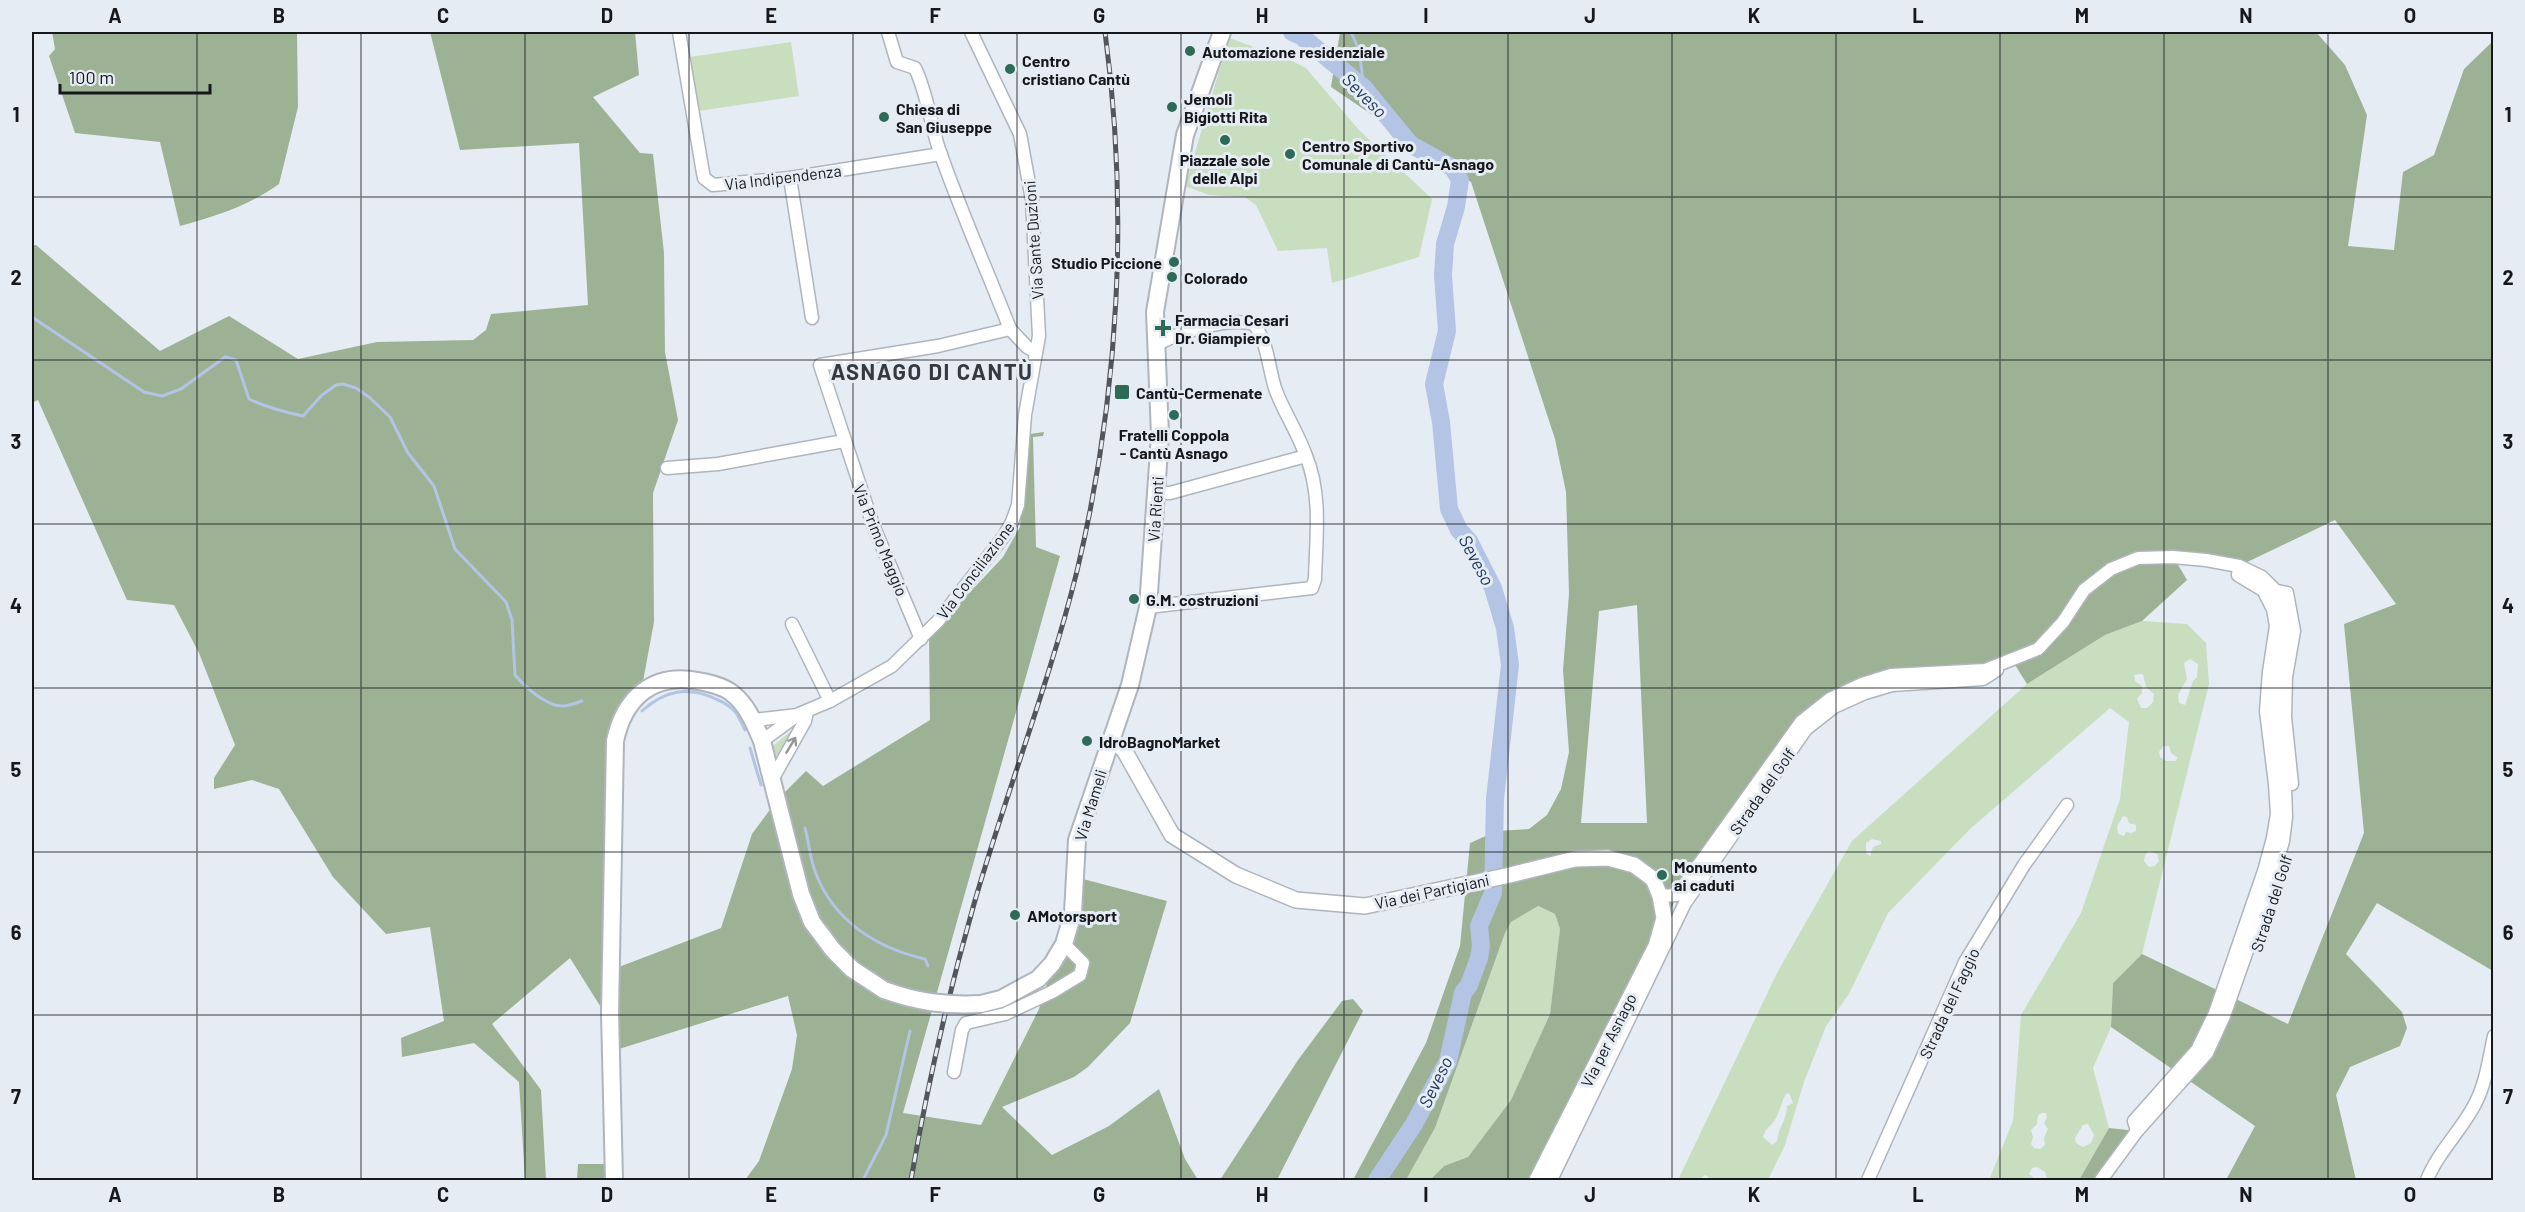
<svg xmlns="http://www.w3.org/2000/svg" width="2525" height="1212" viewBox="0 0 2525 1212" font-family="Barlow,sans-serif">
<rect width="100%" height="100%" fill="#e5ecf4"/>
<g fill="#c8debf" fill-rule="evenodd">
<path d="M1229 38 1290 60 1306 68 1359 130 1432 199 1419 257 1332 283 1327 248 1278 251 1256 205 1245 197 1209 195 1185 186Z"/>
<path d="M791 42 799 96 698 111 690 57Z"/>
<path d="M2142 621 2187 624 2206 643 2209 684 2142 954 2113 983 2111 1027 2093 1068 2109 1128 2079 1180H2043L2047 1179 2045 1172 2037 1167 2032 1168 2029 1174 2036 1180H1989L2013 1121 2021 1015 2081 913 2120 799 2129 722 2110 708 1970 829 1888 913 1849 994 1826 1026 1804 1082 1785 1145 1768 1180H1713L1705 1175 1698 1180H1678L1777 973 1852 841 2027 684 2105 635ZM2190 659 2198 664 2197 677 2193 681 2185 705 2179 703 2178 695 2187 679 2184 663ZM2140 674H2143L2146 687 2154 694 2153 702 2147 708H2141L2137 699 2142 693V686L2135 681 2134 675ZM2163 746H2169L2171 753 2178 758 2175 761H2166L2160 757 2159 752ZM2123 816 2127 817 2129 823 2136 825V831L2131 833 2126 832 2124 836 2118 834 2117 826ZM1872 839 1881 841V844L1873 847 1870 856 1866 853V843ZM2149 851 2157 854 2159 861 2155 866 2149 867 2144 861 2145 855ZM1789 1093 1793 1103 1787 1106C1787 1119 1778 1128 1777 1141L1772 1145 1763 1137C1765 1129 1770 1127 1774 1121 1780 1113 1781 1102 1786 1094ZM2042 1113H2046L2047 1117 2044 1123 2048 1129 2044 1138 2045 1145 2040 1149 2034 1148 2031 1144 2033 1137 2031 1130 2037 1124 2038 1115ZM2088 1124 2094 1135 2091 1143 2083 1147 2076 1143 2075 1138 2083 1125Z"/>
<path d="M797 726 778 761 773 746Z"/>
<path d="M1537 906 1555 914 1560 929 1550 1014 1511 1100 1468 1157 1444 1166 1430 1180H1406L1435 1128 1505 933 1511 922Z"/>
</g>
<g fill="#9db294" fill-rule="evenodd">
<path d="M52 32H297L298 107 279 184C248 206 216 216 180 226L160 142 75 133 49 56 55 49Z"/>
<path d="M430 32H635L639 75 593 97 640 153 653 154 664 253 665 352 678 420 653 493 654 622 641 692 623 714 611 970 721 928 752 834 777 800 806 771 823 786 930 720 929 636 1003 557 1020 527 1028 437 1030 434 1044 432 1043 436 1033 437 1036 547 1060 556 903 1113 981 1125 1039 1009 1079 878 1167 901 1130 1023 1088 1067 1074 1077 1002 1107 1052 1155 1109 1126 1159 1089 1185 1159 1198 1180H745L759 1161 792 1069 797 1035 788 996 603 1054 602 1009 570 958 492 1024 541 1090 546 1180H525L519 1082 474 1043 402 1057 401 1038 444 1021 430 927 386 934 333 877 279 789 252 780 214 789V778L235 745 199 653 174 605 127 600 38 400 32 403V245H36L160 351 229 316 298 359 377 342 473 340 486 330 491 314 588 305 579 143 460 150Z"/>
<path d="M1340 32H2316L2345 65 2367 115 2348 246 2394 250 2403 172 2434 155 2464 69 2493 41V971L2377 903 2346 954 2402 1012 2407 1028 2400 1046 2350 1067 2336 1095 2356 1180H2226L2255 1126 2111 1027 2113 983 2142 954 2288 1024 2364 833 2344 624 2396 604 2335 520 2239 566 2174 558 2187 580 2142 621 2105 635 2027 684 2012 660 1830 699 1677 895 1656 946 1537 1180H1430L1444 1166 1468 1157 1511 1100 1550 1014 1560 929 1555 914 1538 906 1511 922 1505 933 1435 1128 1406 1180H1353L1426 1043 1460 946 1470 843 1497 831 1529 829 1547 815 1561 789 1569 752 1563 670 1569 594 1566 492 1555 439 1471 182 1331 87ZM1637 605 1647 823H1581L1599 611Z"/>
<path d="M1353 999 1363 1011 1277 1180H1220L1298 1060 1342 1001Z"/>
<path d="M2109 1128 2137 1131 2101 1180H2079Z"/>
<path d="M578 1164H614V1180H577Z"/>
</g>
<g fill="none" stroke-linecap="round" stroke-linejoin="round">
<g stroke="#b3c4e4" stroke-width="3">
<path d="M1351 32 1359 50 1364 88"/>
<path d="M32 317 144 392 162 396 181 389 225 357 236 360 249 399C266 407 284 412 303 416L322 395 336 385 343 384 356 388 369 397 390 417 408 453 434 486 455 549 506 602 512 620 515 675C524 686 547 707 563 706 569 706 576 703 582 701"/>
<path d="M642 711C665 690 688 686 716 699 723 702 731 706 736 713 739 717 742 724 745 730"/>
<path d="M750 748 761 785"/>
<path d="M805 828C809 843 810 859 816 874 835 922 877 948 925 959L928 966"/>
<path d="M863 1180 886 1135 910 1031"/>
</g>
<path stroke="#b3c4e4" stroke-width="18" d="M1292 32 1301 36 1364 88 1410 144 1453 168 1460 180 1456 207 1445 244 1443 275 1447 331 1434 384 1441 422 1449 509 1459 530 1469 541 1493 588 1505 628 1510 665 1495 799 1493 893 1479 926 1481 946 1479 958 1469 985 1463 993 1448 1061 1414 1124 1377 1180"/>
<defs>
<g id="minor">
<path d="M679 32 703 173 704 178 713 185 790 178 941 154"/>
<path d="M888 32 897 62 915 68C928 95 930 124 940 152 961 212 987 270 1010 329"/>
<path d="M790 178 812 318"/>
<path d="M1155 346C1177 332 1228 317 1254 324 1269 345 1268 368 1276 391 1285 414 1298 433 1306 456"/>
<path d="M667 468 718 464 844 441"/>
<path d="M2276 591 2287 593 2294 631 2286 677 2285 717 2292 784"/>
<path d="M1148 607 1312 588 1315 579C1316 539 1322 494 1306 456L1170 493H1156"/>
<path d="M792 624 830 701"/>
<path d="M921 639 873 525 820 365 938 346 1010 329 1027 347 1036 352"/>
<path d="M754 720 798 715"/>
<path d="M762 741 799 714 830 701 892 666 938 621 1004 536 1012 522 1018 505 1025 415 1039 336 1032 200 1020 134 971 32"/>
<path d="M773 778 805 721 807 711"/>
<path d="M1660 896 1677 895 1801 722 1830 699 1862 684 1891 675 1985 670 2038 649 2063 622 2084 590 2111 569 2138 558 2173 557 2206 560 2239 566 2262 577 2276 591 2285 611 2286 629 2277 678 2275 717 2285 787 2286 817 2283 841 2274 874 2224 1016 2207 1053 2137 1131 2101 1180"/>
<path d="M954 1072 962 1030 966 1023 1005 1014 1052 992 1080 975 1083 963 1064 944"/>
<path d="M2137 1131 2134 1121 2197 1050 2215 1013 2264 871 2273 838 2277 814 2275 784 2266 711 2269 672 2276 626 2273 609 2263 590 2238 575 2239 566"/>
<path d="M1551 1180 1685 903 1806 729 1834 707 1865 693 1892 685 1983 679 1997 670"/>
<path d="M1868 1180 1965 962 2024 865 2067 805"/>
<path d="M2427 1180C2438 1152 2461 1131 2475 1104 2486 1083 2489 1059 2494 1036"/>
</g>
<path id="tertiary" d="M1111 739 1124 750 1172 835 1236 875 1296 900 1365 906 1510 875 1575 859 1608 858 1634 865 1653 879 1660 896 1664 918 1656 946 1537 1180"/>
<g id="secondary">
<path d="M981 1004 1001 999 1038 979 1052 964 1064 944 1073 913 1077 840 1130 685 1148 607 1156 493 1160 435 1155 312 1185 135 1222 32"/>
<path d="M614 1180 610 1013 615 741C624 698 653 672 698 681 709 683 724 686 733 694 748 706 755 725 762 741L801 894 812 922 833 950 852 969 884 990"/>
</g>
</defs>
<use href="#minor" stroke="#afb5bd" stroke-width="15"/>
<use href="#tertiary" stroke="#afb5bd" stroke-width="18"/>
<use href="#secondary" stroke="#afb5bd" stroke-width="20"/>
<use href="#minor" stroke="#fff" stroke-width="12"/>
<use href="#tertiary" stroke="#fff" stroke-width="15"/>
<use href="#secondary" stroke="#fff" stroke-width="16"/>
<defs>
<path id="rail" d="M911 1180C927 1087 948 995 974 904 1006 793 1049 684 1077 571 1119 395 1129 211 1105 32"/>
</defs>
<use href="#rail" stroke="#52555a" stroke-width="5"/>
<use href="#rail" stroke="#e5ecf4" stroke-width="3" stroke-dasharray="9" stroke-linecap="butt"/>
<defs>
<path id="secondary-bridge" d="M884 990C917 1002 946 1006 981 1004"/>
</defs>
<use href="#secondary-bridge" stroke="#afb5bd" stroke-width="20" stroke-linecap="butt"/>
<use href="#secondary-bridge" stroke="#fff" stroke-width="16"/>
</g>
<defs><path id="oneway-shaft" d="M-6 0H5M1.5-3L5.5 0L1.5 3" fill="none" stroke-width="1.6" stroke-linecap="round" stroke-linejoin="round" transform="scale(1.5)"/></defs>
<use stroke="#969798" href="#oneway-shaft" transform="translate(791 745) rotate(-59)"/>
<path fill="none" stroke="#16181b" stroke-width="1.5" stroke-opacity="0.55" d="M197 32V1180M361 32V1180M525 32V1180M689 32V1180M853 32V1180M1017 32V1180M1181 32V1180M1344 32V1180M1508 32V1180M1672 32V1180M1836 32V1180M2000 32V1180M2164 32V1180M2328 32V1180M32 197H2494M32 360H2494M32 524H2494M32 688H2494M32 852H2494M32 1015H2494"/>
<g fill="#2d6b58" stroke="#e5ecf4" stroke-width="2">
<circle cx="1190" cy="51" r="6"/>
<circle cx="1010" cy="69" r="6"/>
<circle cx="1172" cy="107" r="6"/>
<circle cx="884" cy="117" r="6"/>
<circle cx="1225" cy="140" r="6"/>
<circle cx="1290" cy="154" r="6"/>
<circle cx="1174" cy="262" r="6"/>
<circle cx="1172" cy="277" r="6"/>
<path d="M1160 319h6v6h6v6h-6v6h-6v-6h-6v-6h6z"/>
<rect x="1114" y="384" width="16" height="16" rx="3"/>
<circle cx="1174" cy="415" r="6"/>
<circle cx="1134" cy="599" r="6"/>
<circle cx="1087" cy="741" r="6"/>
<circle cx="1662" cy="875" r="6"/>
<circle cx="1015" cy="915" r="6"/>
</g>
<g text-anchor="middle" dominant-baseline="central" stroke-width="6" stroke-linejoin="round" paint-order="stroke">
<g font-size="16" font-weight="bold" fill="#16181b" stroke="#e5ecf4" text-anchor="start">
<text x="1202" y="51">Automazione residenziale</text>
<text x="1022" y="60">Centro<tspan x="1022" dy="18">cristiano Cantù</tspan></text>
<text x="1184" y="98">Jemoli<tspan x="1184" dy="18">Bigiotti Rita</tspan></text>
<text x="896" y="108">Chiesa di<tspan x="896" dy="18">San Giuseppe</tspan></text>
<text x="1302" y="145">Centro Sportivo<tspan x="1302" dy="18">Comunale di Cantù-Asnago</tspan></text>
<text x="1225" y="159" text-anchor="middle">Piazzale sole<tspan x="1225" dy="18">delle Alpi</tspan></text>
<text x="1162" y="262" text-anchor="end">Studio Piccione</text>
<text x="1184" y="277">Colorado</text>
<text x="1175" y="319">Farmacia Cesari<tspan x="1175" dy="18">Dr. Giampiero</tspan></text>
<text x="1136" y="392">Cantù-Cermenate</text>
<text x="1174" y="434" text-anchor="middle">Fratelli Coppola<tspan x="1174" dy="18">- Cantù Asnago</tspan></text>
<text x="1146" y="599">G.M. costruzioni</text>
<text x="1099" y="741">IdroBagnoMarket</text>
<text x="1674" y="866">Monumento<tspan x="1674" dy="18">ai caduti</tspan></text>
<text x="1027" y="915">AMotorsport</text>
</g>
<g font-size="16" fill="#16181b" stroke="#e5ecf4">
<text transform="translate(783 177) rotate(-7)">Via Indipendenza</text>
<text transform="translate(1033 240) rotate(-94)">Via Sante Duzioni</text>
<text transform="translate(1155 509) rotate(-86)">Via Rienti</text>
<text transform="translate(881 540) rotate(68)">Via Primo Maggio</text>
<text transform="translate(975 570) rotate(-53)">Via Conciliazione</text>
<text transform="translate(1762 791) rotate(-55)">Strada del Golf</text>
<text transform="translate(1090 805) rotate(-73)">Via Mameli</text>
<text transform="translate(1432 891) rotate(-12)">Via dei Partigiani</text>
<text transform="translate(2271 903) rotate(-72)">Strada del Golf</text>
<text transform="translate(1949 1003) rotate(-65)">Strada del Faggio</text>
<text transform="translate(1608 1040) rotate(-63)">Via per Asnago</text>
</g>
<g font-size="18" font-style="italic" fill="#223862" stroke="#e5ecf4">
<text transform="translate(1365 95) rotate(45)">Seveso</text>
<text transform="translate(1477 560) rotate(62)">Seveso</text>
<text transform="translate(1435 1082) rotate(-64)">Seveso</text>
</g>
<g font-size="22" font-weight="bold" letter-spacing="1.5" fill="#353a41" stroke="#e5ecf4">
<text x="932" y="371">ASNAGO DI CANTÙ</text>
</g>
</g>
<rect width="2525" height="1212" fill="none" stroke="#e5ecf4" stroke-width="66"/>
<path d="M60 84v9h150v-9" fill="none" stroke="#16181b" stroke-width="3"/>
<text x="69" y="84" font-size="18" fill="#16181b" stroke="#e5ecf4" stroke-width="4.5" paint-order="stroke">100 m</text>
<rect x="33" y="33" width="2459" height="1146" fill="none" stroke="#16181b" stroke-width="2"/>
<g font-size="20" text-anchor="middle" font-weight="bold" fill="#16181b">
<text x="115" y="23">A</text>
<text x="279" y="23">B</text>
<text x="443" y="23">C</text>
<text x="607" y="23">D</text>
<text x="771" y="23">E</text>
<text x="935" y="23">F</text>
<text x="1099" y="23">G</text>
<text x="1262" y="23">H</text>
<text x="1426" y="23">I</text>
<text x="1590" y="23">J</text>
<text x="1754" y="23">K</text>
<text x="1918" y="23">L</text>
<text x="2082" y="23">M</text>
<text x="2246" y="23">N</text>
<text x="2410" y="23">O</text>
<text x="16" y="122">1</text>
<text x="2508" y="122">1</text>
<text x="16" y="285">2</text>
<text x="2508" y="285">2</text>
<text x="16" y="449">3</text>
<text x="2508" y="449">3</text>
<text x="16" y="613">4</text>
<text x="2508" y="613">4</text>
<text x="16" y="777">5</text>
<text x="2508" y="777">5</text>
<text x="16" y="940">6</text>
<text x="2508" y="940">6</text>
<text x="16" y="1104">7</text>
<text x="2508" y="1104">7</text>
<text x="115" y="1202">A</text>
<text x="279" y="1202">B</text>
<text x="443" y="1202">C</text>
<text x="607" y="1202">D</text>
<text x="771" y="1202">E</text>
<text x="935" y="1202">F</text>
<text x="1099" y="1202">G</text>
<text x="1262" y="1202">H</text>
<text x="1426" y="1202">I</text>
<text x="1590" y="1202">J</text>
<text x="1754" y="1202">K</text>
<text x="1918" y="1202">L</text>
<text x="2082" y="1202">M</text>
<text x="2246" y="1202">N</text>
<text x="2410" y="1202">O</text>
</g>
</svg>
